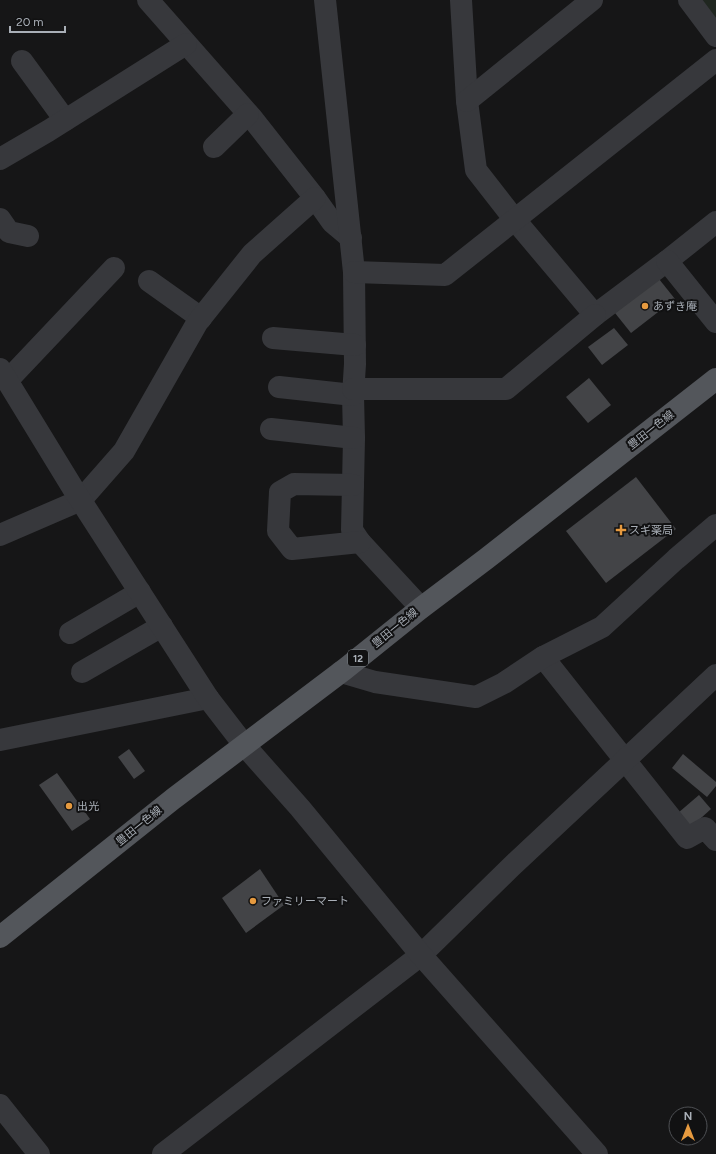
<svg xmlns="http://www.w3.org/2000/svg" width="716" height="1154" viewBox="0 0 716 1154" font-family="Figtree,'Noto Sans JP',sans-serif">
<rect width="100%" height="100%" fill="#161617"/>
<path fill="#202720" d="M701 0H716V20Z"/>
<g fill="#434447">
<path d="M659 279 675 299 631 333 615 313Z"/>
<path d="M614 328 628 345 602 365 588 347Z"/>
<path d="M589 378 611 405 588 423 566 397Z"/>
<path d="M636 477 676 529 606 583 566 531Z"/>
<path d="M129 749 145 771 134 779 118 757Z"/>
<path d="M683 754 716 782V786L707 797 672 768Z"/>
<path d="M57 773 90 819 72 831 39 785Z"/>
<path d="M699 795 711 809 691 827 678 813Z"/>
<path d="M260 869 284 905 246 933 222 898Z"/>
</g>
<g fill="none" stroke-linecap="round" stroke-linejoin="round">
<g stroke="#37383c" stroke-width="22">
<path d="M148 0 252 118 315 198 332 222 351 238"/>
<path d="M325 0 354 272 355 364 353 395 354 438 352 530 360 542 421 608"/>
<path d="M461 0 467 101 476 170 515 220 595 315 667 261 716 222"/>
<path d="M689 0 716 36"/>
<path d="M22 61 65 120"/>
<path d="M467 101 592 0"/>
<path d="M214 147 248 114"/>
<path d="M0 159 48 131 186 44"/>
<path d="M0 219 9 232 28 236"/>
<path d="M667 261 716 322"/>
<path d="M354 272 445 275 716 60"/>
<path d="M149 281 201 318"/>
<path d="M273 338 355 345"/>
<path d="M7 381 114 268"/>
<path d="M279 387 353 395"/>
<path d="M353 389H506L595 315"/>
<path d="M271 429 354 438"/>
<path d="M353 485 294 484 280 492 278 531 292 549 360 542"/>
<path d="M0 535 81 500 124 451 197 323 252 254 315 198"/>
<path d="M70 633 140 592"/>
<path d="M543 657 581 705 687 838 705 828 716 840"/>
<path d="M82 672 162 626"/>
<path d="M341 672 375 682 476 697 504 683 543 657 602 627 676 559 716 525"/>
<path d="M0 740 208 698"/>
<path d="M0 1105 39 1154"/>
<path d="M163 1154 421 955 511 867 716 675"/>
</g>
<path stroke="#37383c" stroke-width="22" d="M0 369 74 490 208 698 245 746 300 808 421 955 597 1154"/>
<path stroke="#53565b" stroke-width="22" d="M0 937 173 799 345 669 421 608 486 559 716 379"/>
</g>
<g fill="#e69a3f" stroke="#111112" stroke-width="1.5">
<circle cx="645" cy="306" r="4"/>
<path d="M619 524h4v4h4v4h-4v4h-4v-4h-4v-4h4z"/>
<circle cx="69" cy="806" r="4"/>
<circle cx="253" cy="901" r="4"/>
</g>
<g text-anchor="middle" dominant-baseline="central" stroke-width="4" stroke-linejoin="round" paint-order="stroke">
<rect fill="#111112" stroke="#7b8086" stroke-width="1" x="348" y="650" width="20" height="16" rx="3"/>
<g font-size="10" font-weight="bold" fill="#a9afb7">
<text x="358" y="658">12</text>
</g>
<g font-size="11" fill="#a9afb7" stroke="#111112" text-anchor="start">
<text x="653" y="306">あずき庵</text>
<text x="629" y="530">スギ薬局</text>
<text x="77" y="806">出光</text>
<text x="261" y="901">ファミリーマート</text>
</g>
<g font-size="11" fill="#a9afb7" stroke="#111112">
<text transform="translate(651 430) rotate(-38)">豊田一色線</text>
<text transform="translate(395 628) rotate(-39)">豊田一色線</text>
<text transform="translate(139 826) rotate(-39)">豊田一色線</text>
</g>
</g>
<g transform="translate(688 1126)"><circle r="19" fill="#111112" stroke="#4e5054"/>
<path d="M0-3L7 15L0 10L-7 15Z" fill="#e69a3f"/>
<text y="-6" font-size="11" font-weight="bold" text-anchor="middle" fill="#a9afb7">N</text>
</g>
<path d="M10 26v6h55v-6" fill="none" stroke="#a9afb7" stroke-width="2"/>
<text x="16" y="26" font-size="12" fill="#a9afb7" stroke="#111112" stroke-width="3" paint-order="stroke">20 m</text>
</svg>
